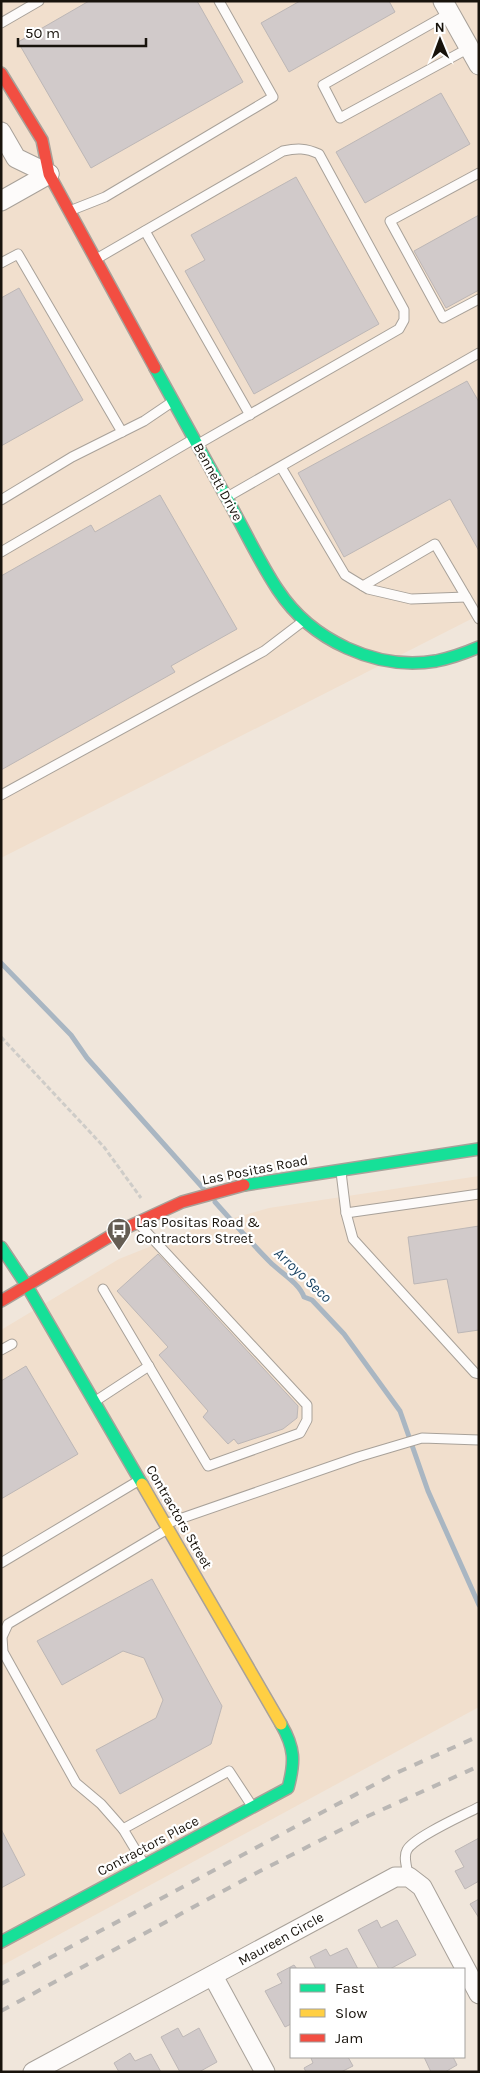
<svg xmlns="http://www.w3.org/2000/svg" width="480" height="2073" viewBox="0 0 480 2073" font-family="Karla,sans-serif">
<rect width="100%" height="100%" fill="#f0e6db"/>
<g fill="#f1dfcd">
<path d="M1 1H479V615L1 858Z"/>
<path d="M479 1176V1707L1 1966V1330L119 1259 194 1229 269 1208Z"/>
</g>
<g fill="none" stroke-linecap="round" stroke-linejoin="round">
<g stroke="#a9b6c2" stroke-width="5">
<path d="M1 963 71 1035 87 1058 203 1188"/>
<path d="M215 1202C233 1222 251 1243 270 1262 281 1273 299 1283 304 1297L312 1300 344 1334 400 1411 428 1491 479 1605"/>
</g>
</g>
<g fill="#d1caca" stroke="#bdb7b6">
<path d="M89 1H197L243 82 91 168 18 42Z"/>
<path d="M300 1H389L395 12 289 72 261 23Z"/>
<path d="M441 93 470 144 365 203 336 152Z"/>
<path d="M296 177 379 324 254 394 185 271 205 260 191 235Z"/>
<path d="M479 215V290L446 308 414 251Z"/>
<path d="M19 288 83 400 1 446V298Z"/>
<path d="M467 381 479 402V551L450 499 344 557 298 473Z"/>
<path d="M160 495 237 629 171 666 175 672 1 770V576L91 525 95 532Z"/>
<path d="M479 1226V1330L458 1333 447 1279 414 1284 408 1237Z"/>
<path d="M158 1254 298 1406 297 1418 283 1429 238 1444 234 1439 228 1444 203 1417 208 1411 159 1355 168 1347 117 1291Z"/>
<path d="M26 1366 78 1454 1 1499V1381Z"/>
<path d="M152 1579 222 1706 211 1744 120 1794 96 1750 156 1718 163 1700 144 1658 123 1651 62 1685 37 1641Z"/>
<path d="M1 1829 25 1875 1 1888Z"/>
<path d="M479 1838V1881L465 1889 455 1871 464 1867 455 1851Z"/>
<path d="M479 1899V1918L470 1904Z"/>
<path d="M377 1920 381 1928 397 1920 416 1955 390 1969H379L358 1930Z"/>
<path d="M347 1948 358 1969H316L310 1957 326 1949 330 1956Z"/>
<path d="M294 1965 297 1969H291V2024L285 2027 265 1991 282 1983 277 1974Z"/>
<path d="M178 2028 183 2037 199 2028 217 2062 199 2072H180L161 2037Z"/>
<path d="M130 2053 135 2061 151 2054 161 2072H119L114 2063Z"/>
<path d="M314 2057H348L353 2066 341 2072H306L304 2068 313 2063 311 2058Z"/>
<path d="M424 2057H453L457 2065 445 2072H431Z"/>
</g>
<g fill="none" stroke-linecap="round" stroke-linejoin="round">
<defs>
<g id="lane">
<path d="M450 13 323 85 340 118 469 48"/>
<path d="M1 23 39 1"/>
<path d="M479 173 390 221 443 318 479 299"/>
<path d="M72 210 105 197 273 97 219 1"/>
<path d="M145 231 250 415"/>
<path d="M98 258 283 151C297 148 306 148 319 154L404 310V320L399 329 200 443"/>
<path d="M1 263 18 254 122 432"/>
<path d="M281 467 345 575 368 589 411 599 466 597"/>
<path d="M229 496 479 353"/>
<path d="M1 500 72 457 144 421 172 402"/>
<path d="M1 552 192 440"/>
<path d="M363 586 435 544 479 619"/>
<path d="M1 795 264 651 302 622"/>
<path d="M341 1172 346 1213 353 1239 475 1373 479 1374"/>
<path d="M346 1213 479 1194"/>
<path d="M103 1289 208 1466 300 1433 307 1420V1405L139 1224"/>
<path d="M1 1350 12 1344"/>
<path d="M97 1400 149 1366"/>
<path d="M168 1523 358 1457 422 1438 479 1440"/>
<path d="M1 1563 138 1481"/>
<path d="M123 1829 229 1771 252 1806"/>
<path d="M144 1864 123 1829 101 1804 76 1783 3 1652 2 1637 8 1624 166 1530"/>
<path d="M409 1877C407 1869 403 1857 407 1850 414 1837 464 1815 479 1807"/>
</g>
<g id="street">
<path d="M443 1 479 65"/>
<path d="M1 132 16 158 49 174"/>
<path d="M1 201 49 174"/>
<path d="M213 1976 265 2072"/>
<path d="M33 2072 395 1877H409L422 1887 479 1994"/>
</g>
<g id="fast">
<path d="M155 368C180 413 205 459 230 504 246 533 260 563 278 590 311 640 376 671 436 661 451 658 465 653 479 647"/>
<path d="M244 1185 479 1149"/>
<path d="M1 1247 27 1286 142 1484"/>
<path d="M1 1942 288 1788C295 1762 295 1748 281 1724"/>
</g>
<path id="slow" d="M142 1484 281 1724"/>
<g id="jam">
<path d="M1 73 42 140 49 174 155 368"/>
<path d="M1 1301 117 1232 182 1202 244 1185"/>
</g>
</defs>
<use href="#lane" stroke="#a8a199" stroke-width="11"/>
<use href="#street" stroke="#a8a199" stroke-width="21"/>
<use href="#fast" stroke="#a8a199" stroke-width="14"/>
<use href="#slow" stroke="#a8a199" stroke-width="14"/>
<use href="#jam" stroke="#a8a199" stroke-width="14"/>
<path stroke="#ceccc8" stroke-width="3" stroke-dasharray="5 2.5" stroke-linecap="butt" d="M1 1037 104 1147 141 1198"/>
<use href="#lane" stroke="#fdfbfa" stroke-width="9"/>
<use href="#street" stroke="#fdfbfa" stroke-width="19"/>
<use href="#fast" stroke="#16e098" stroke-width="11"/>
<use href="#slow" stroke="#ffcf43" stroke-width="11"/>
<use href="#jam" stroke="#f24e42" stroke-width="11"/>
<g stroke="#bab7b4" stroke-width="4" stroke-dasharray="9 9" stroke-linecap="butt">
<path d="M1 1984 394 1774 479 1736"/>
<path d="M1 2011 262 1870 368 1816 479 1766"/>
</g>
</g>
<defs>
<symbol id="bus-pin" viewBox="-11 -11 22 30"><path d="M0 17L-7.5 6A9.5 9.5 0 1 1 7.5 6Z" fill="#645d54" stroke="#fff"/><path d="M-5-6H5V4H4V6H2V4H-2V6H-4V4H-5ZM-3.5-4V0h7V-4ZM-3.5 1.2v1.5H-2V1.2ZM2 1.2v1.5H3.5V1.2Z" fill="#fff"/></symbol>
</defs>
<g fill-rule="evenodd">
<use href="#bus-pin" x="105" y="1216" width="28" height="38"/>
</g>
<g text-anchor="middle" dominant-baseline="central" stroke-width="4.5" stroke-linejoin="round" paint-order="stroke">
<g font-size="14" fill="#18130c" stroke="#fff">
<text transform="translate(218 482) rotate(61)">Bennett Drive</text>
<text transform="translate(255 1170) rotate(-11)">Las Positas Road</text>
<text transform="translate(179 1517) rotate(60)">Contractors Street</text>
<text transform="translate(148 1846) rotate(-28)">Contractors Place</text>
<text transform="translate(281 1939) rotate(-29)">Maureen Circle</text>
</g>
<g font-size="14" fill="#18130c" stroke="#fff" text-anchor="start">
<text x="136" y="1222">Las Positas Road &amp;<tspan x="136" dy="16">Contractors Street</tspan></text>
</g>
<g font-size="15" font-style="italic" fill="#153f5f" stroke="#fff">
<text transform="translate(303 1275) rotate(43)">Arroyo Seco</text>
</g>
</g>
<rect width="480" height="2073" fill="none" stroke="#18130c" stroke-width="5"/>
<rect x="290" y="1968" width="175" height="90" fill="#ffffff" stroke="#a3a19e"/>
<rect x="300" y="1984" width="25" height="8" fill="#16e098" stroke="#a3a19e"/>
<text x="335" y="1993" font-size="15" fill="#18130c">Fast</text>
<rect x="300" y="2009" width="25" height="8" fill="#ffcf43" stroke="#a3a19e"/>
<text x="335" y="2018" font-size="15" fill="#18130c">Slow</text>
<rect x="300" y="2034" width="25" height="8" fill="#f24e42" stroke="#a3a19e"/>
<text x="335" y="2043" font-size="15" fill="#18130c">Jam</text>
<g transform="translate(440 40) rotate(359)" stroke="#ffffff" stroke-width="4" paint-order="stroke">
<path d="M0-4L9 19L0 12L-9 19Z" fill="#18130c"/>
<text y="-8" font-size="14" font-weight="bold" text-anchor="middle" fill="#18130c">N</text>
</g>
<path d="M18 38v8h128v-8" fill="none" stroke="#18130c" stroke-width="2.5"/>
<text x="25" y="38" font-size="15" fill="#18130c" stroke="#ffffff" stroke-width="4" paint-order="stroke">50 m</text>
</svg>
